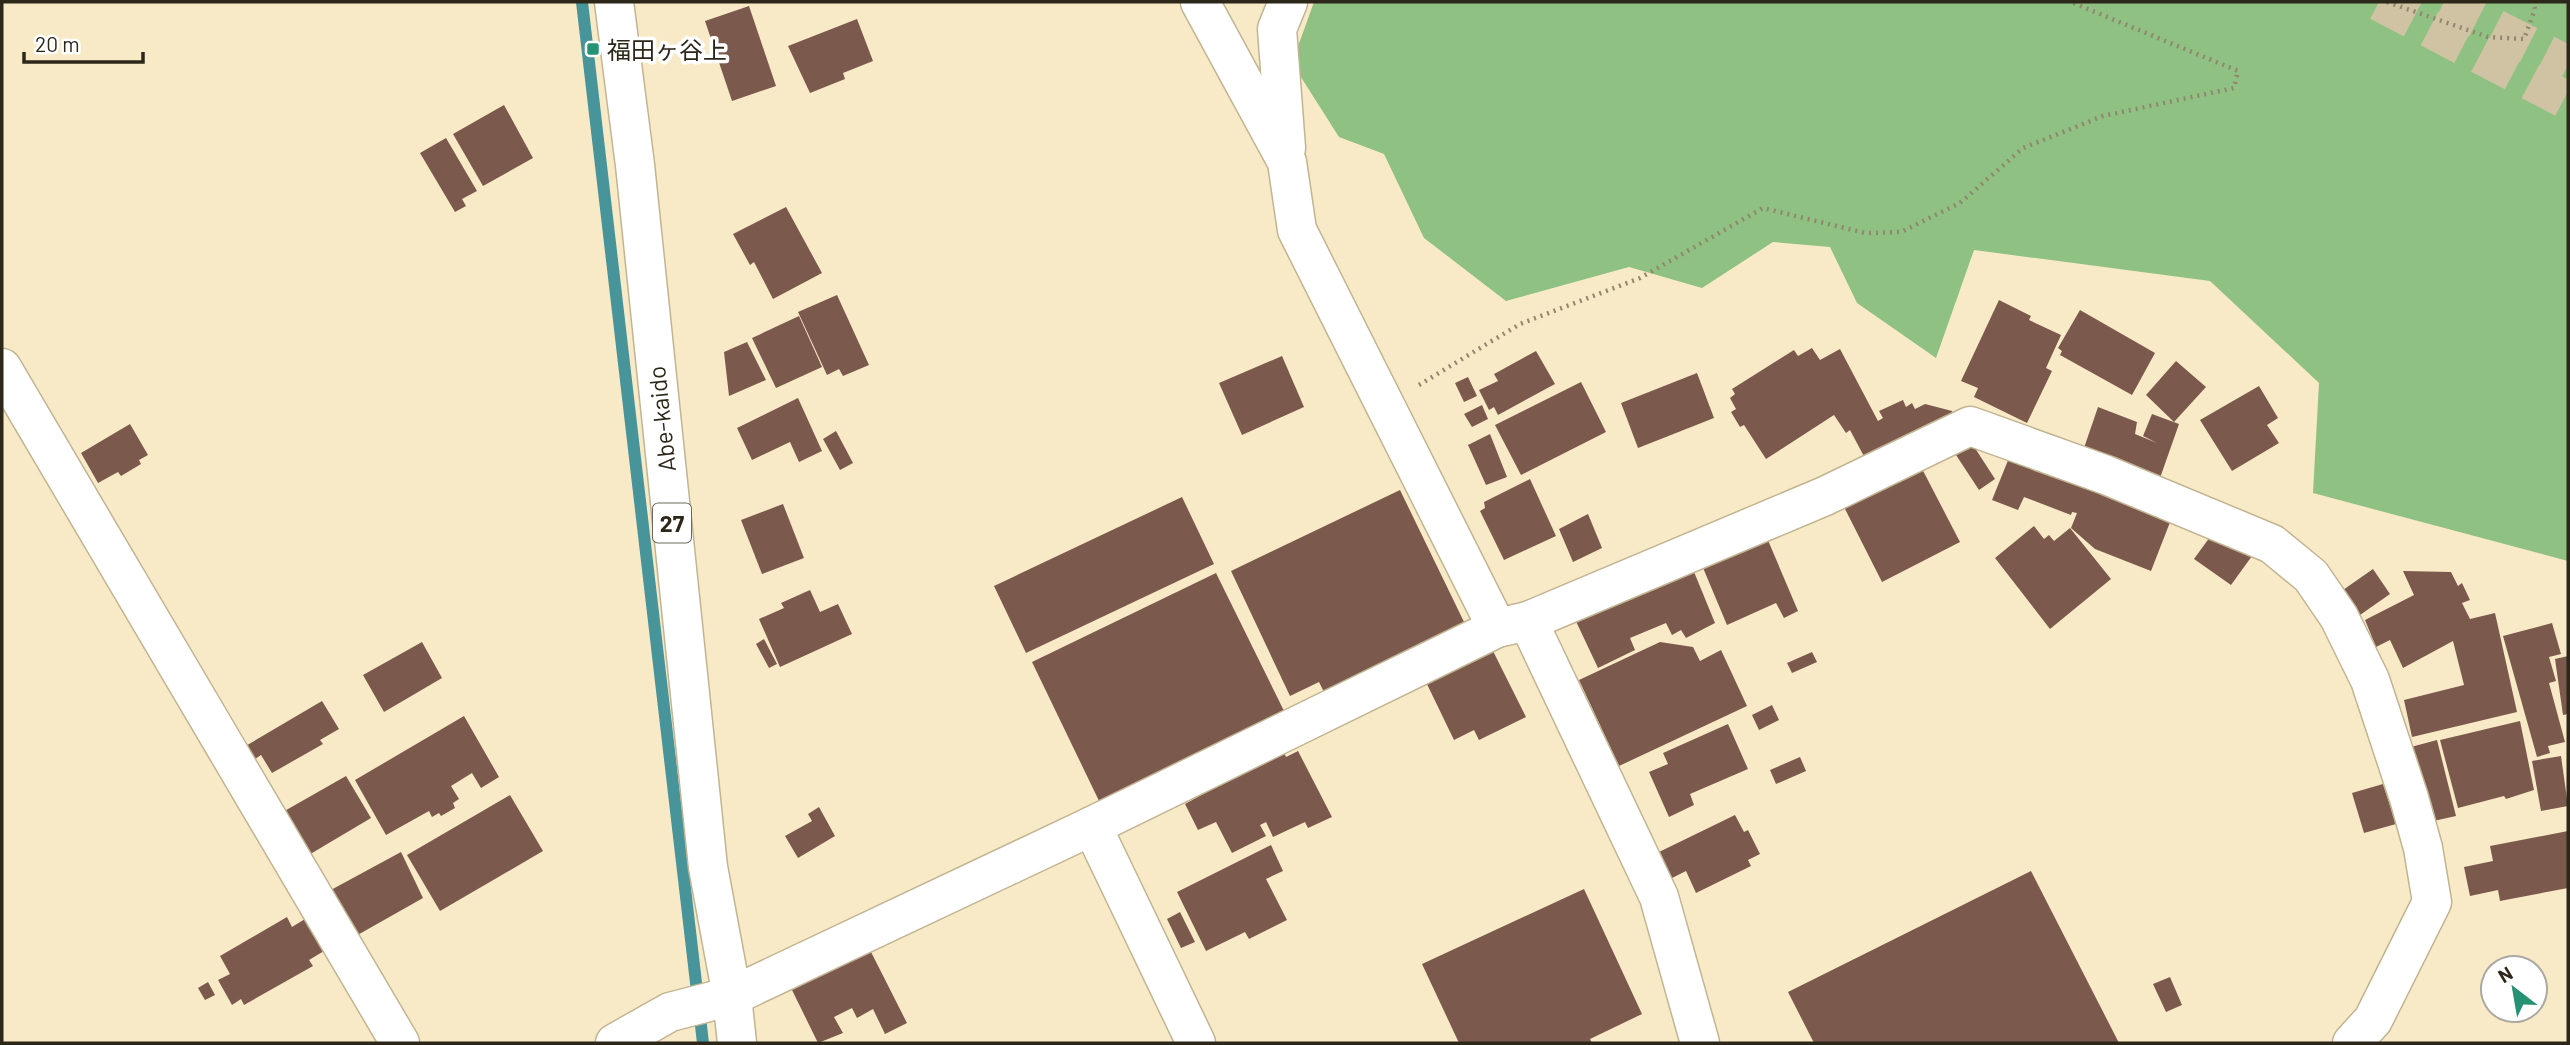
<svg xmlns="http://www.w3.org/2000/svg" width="2570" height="1045" viewBox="0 0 2570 1045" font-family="Barlow,'Noto Sans JP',sans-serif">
<rect width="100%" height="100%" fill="#f9eac7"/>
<path fill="#8ec182" d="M1314 2H2568V561L2313 493 2319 383 2210 281 1974 250 1936 358 1857 303 1830 247 1773 242 1702 288 1629 267 1506 301 1424 238 1384 154 1339 137 1292 63Z"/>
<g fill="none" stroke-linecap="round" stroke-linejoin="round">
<path stroke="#47949a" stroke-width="12" d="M582 2 703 1043"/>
</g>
<g fill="#7b594d">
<path d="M749 6 776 86 732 101 705 21Z"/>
<path d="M857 19 873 61 843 73 845 79 810 93 788 46Z"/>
<path d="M504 105 533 158 483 186 453 134Z"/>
<path d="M446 138 477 191 462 199 466 206 455 212 420 153Z"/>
<path d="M786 207 822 273 773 299 754 262 750 265 733 234Z"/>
<path d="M837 295 869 365 843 376 839 369 827 375 798 312Z"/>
<path d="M1999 300 2031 316 2029 320 2061 335 2046 368 2052 371 2027 423 1974 397 1978 388 1961 381Z"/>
<path d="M2080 310 2155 353 2132 395 2060 355 2062 351 2058 348Z"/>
<path d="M799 316 822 367 776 388 752 338Z"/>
<path d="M747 342 766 380 729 396 724 352Z"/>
<path d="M1812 348 1820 360 1840 349 1878 421 1883 418 1879 411 1903 400 1906 407 1912 403 1915 409 1925 404 1952 411 1955 419 1867 462 1850 430 1846 433 1834 415 1766 459 1744 425 1740 427 1731 412 1736 409 1730 398 1735 394 1732 389 1794 350 1798 356Z"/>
<path d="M1536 351 1555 384 1498 415 1494 407 1489 410 1479 390 1498 381 1494 374Z"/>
<path d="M1282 356 1304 407 1242 435 1219 383Z"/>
<path d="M2176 361 2206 387 2174 422 2146 395Z"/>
<path d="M1697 373 1714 418 1638 448 1621 403Z"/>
<path d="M1468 377 1477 396 1464 402 1455 383Z"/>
<path d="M1581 382 1606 432 1521 475 1495 425Z"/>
<path d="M2259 386 2278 418 2267 425 2279 443 2232 471 2200 420Z"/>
<path d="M798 398 822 451 799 462 790 442 752 460 737 428Z"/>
<path d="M1482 405 1488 419 1472 427 1464 414Z"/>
<path d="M2098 407 2137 422 2135 434 2157 443 2143 436 2152 414 2179 424 2160 478 2084 448Z"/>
<path d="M130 424 148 455 139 460 141 464 121 476 118 472 98 483 81 453Z"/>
<path d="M836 431 853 463 840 470 823 439Z"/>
<path d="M1490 434 1507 477 1486 485 1468 445Z"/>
<path d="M1973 445 1995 479 1979 490 1956 455Z"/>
<path d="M2013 448 2174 512 2151 571 2095 549 2071 528 2077 513 2072 512 2071 515 2024 497 2018 510 1992 500Z"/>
<path d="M1919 463 1960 542 1882 582 1842 503Z"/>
<path d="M1530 479 1556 536 1504 560 1480 511 1485 508 1484 502Z"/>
<path d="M1400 490 1466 626 1325 694 1319 682 1290 696 1231 571Z"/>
<path d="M1182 497 1214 564 1026 653 994 586Z"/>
<path d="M783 504 804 558 762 574 741 520Z"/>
<path d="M1588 514 1602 548 1573 562 1559 529Z"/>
<path d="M2034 526 2044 539 2049 535 2054 541 2070 528 2111 579 2050 629 1995 558Z"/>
<path d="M2215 530 2252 556 2231 585 2194 559Z"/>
<path d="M1767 538 1798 611 1784 618 1776 603 1727 625 1701 563Z"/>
<path d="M1692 567 1715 623 1686 638 1681 630 1672 635 1666 623 1630 638 1635 650 1598 668 1573 615Z"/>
<path d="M2373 569 2390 594 2360 615 2343 590Z"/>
<path d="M2403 571 2451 572 2458 586 2462 583 2470 600 2462 603 2470 619 2495 613 2517 712 2412 737 2404 700 2464 685 2453 641 2403 668 2390 640 2376 647 2365 620 2414 595Z"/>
<path d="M1216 573 1286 715 1101 805 1032 662Z"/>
<path d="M810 590 820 612 838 604 852 634 780 667 759 619 784 608 781 603Z"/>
<path d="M2552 623 2561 654 2549 657 2556 681 2549 683 2565 742 2548 746 2550 753 2537 757 2503 636Z"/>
<path d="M764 639 777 664 769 668 756 644Z"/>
<path d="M422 642 442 678 384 712 363 675Z"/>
<path d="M1660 642 1693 647 1700 661 1721 650 1747 706 1619 766 1579 680Z"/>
<path d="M1491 647 1526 717 1479 740 1474 730 1454 740 1425 680Z"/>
<path d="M1812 652 1817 662 1792 673 1787 663Z"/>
<path d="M2568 656V714L2563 715 2555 659Z"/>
<path d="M322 701 339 729 320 740 323 744 272 773 261 755 252 761 244 747Z"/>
<path d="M1772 705 1779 720 1759 730 1752 715Z"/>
<path d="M464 716 499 777 481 788 472 773 451 786 459 799 453 803 455 808 441 816 439 813 432 817 429 811 386 835 355 780Z"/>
<path d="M2520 721 2534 790 2506 799 2504 796 2458 808 2440 740Z"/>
<path d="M1728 724 1748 769 1690 794 1694 805 1669 817 1649 772 1668 764 1663 753Z"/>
<path d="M2437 740 2456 816 2429 822 2411 747Z"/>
<path d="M1283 750 1286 757 1298 751 1332 817 1308 828 1305 822 1273 837 1266 822 1260 825 1266 836 1232 853 1216 822 1198 830 1185 804Z"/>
<path d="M2561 756 2568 806 2541 811 2532 761Z"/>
<path d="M1800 757 1806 771 1776 784 1770 770Z"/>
<path d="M346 776 371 818 307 856 281 813Z"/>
<path d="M2383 784 2396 824 2364 833 2352 793Z"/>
<path d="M510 795 543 851 440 911 407 855Z"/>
<path d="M819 807 835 836 798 858 785 836 812 821 808 814Z"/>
<path d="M1735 815 1744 832 1748 830 1760 854 1748 860 1751 866 1696 893 1686 871 1672 878 1659 852Z"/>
<path d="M2568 831V888L2500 901 2498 890 2470 896 2464 867 2493 861 2490 846Z"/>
<path d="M1271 845 1283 871 1266 879 1287 920 1249 939 1245 932 1206 951 1177 892Z"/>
<path d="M401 852 423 898 354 937 329 891Z"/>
<path d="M2031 871 2119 1043H1814L1788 992Z"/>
<path d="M1584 889 1642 1014 1590 1039 1592 1043H1459L1422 964Z"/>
<path d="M1180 912 1195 942 1181 948 1167 919Z"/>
<path d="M287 917 292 927 305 919 324 951 309 960 313 966 244 1005 241 999 232 1005 218 980 230 974 220 956Z"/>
<path d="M870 950 907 1023 885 1034 873 1009 857 1018 852 1008 834 1017 843 1033 818 1043 792 990Z"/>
<path d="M2170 977 2182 1005 2166 1012 2153 984Z"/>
<path d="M208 982 215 995 205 1000 198 988Z"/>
</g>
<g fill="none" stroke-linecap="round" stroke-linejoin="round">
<g stroke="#d0c3a4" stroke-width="38" stroke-dasharray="38 19" stroke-linecap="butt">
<path d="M2379 2 2568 101"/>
<path d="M2444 2 2568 65"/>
</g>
<defs>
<g id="street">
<path d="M1200 2 1287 162 1297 230 1497 628"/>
<path d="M1286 148 1277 29 1288 2"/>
<path d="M2 368 400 1043"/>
<path d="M1528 621 1659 897 1700 1043"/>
<path d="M1092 826 1196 1043"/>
<path d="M615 1043 670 1012 732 996 1092 826 1497 628 1528 621 1825 496 1970 426 2106 475 2272 544 2311 576 2339 617 2370 680 2409 798 2423 848 2432 902 2373 1020 2352 1043"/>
</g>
<path id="primary" d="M614 2 635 165 708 867 732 996 737 1043"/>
</defs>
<use href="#street" stroke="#c2b492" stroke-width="41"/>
<use href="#primary" stroke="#c2b492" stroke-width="41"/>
<g stroke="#91876f" stroke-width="4.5" stroke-dasharray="2 5" stroke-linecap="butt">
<path d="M2387 2 2488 37 2524 39 2535 9 2533 2"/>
<path d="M1419 385 1520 324 1640 278 1763 208 1865 233 1901 232 1960 203 2023 148 2103 116 2234 88 2238 71 2071 2"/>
</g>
<use href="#street" stroke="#fff" stroke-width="38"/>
<use href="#primary" stroke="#fff" stroke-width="38"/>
</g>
<rect fill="#259373" stroke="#fff" stroke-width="2.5" x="586" y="42" width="14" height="14" rx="3.5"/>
<g text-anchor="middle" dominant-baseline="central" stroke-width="7" stroke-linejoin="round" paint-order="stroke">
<rect fill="#fff" stroke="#6c685f" stroke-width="2" x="653" y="503.5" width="38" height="39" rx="5"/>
<g font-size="23" font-weight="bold" fill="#2d271a">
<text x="672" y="523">27</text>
</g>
<g font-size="24" fill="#2d271a" stroke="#fff" text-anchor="start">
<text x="607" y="49">福田ヶ谷上</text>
</g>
<g font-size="24" fill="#2d271a" stroke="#fff">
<text transform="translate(661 419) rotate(-96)">Abe-kaido</text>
</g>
</g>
<rect width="2570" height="1045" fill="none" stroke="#2d271a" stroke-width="7"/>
<g transform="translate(2514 989) rotate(329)"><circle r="33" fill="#ffffff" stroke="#aba9a3" stroke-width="2"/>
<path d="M0-5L12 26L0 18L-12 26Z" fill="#259373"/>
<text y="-10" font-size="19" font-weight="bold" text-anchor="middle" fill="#2d271a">N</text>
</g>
<path d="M24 52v10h119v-10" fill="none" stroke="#2d271a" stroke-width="3.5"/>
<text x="35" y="52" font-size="21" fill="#2d271a" stroke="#ffffff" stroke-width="5" paint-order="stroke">20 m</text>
</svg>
